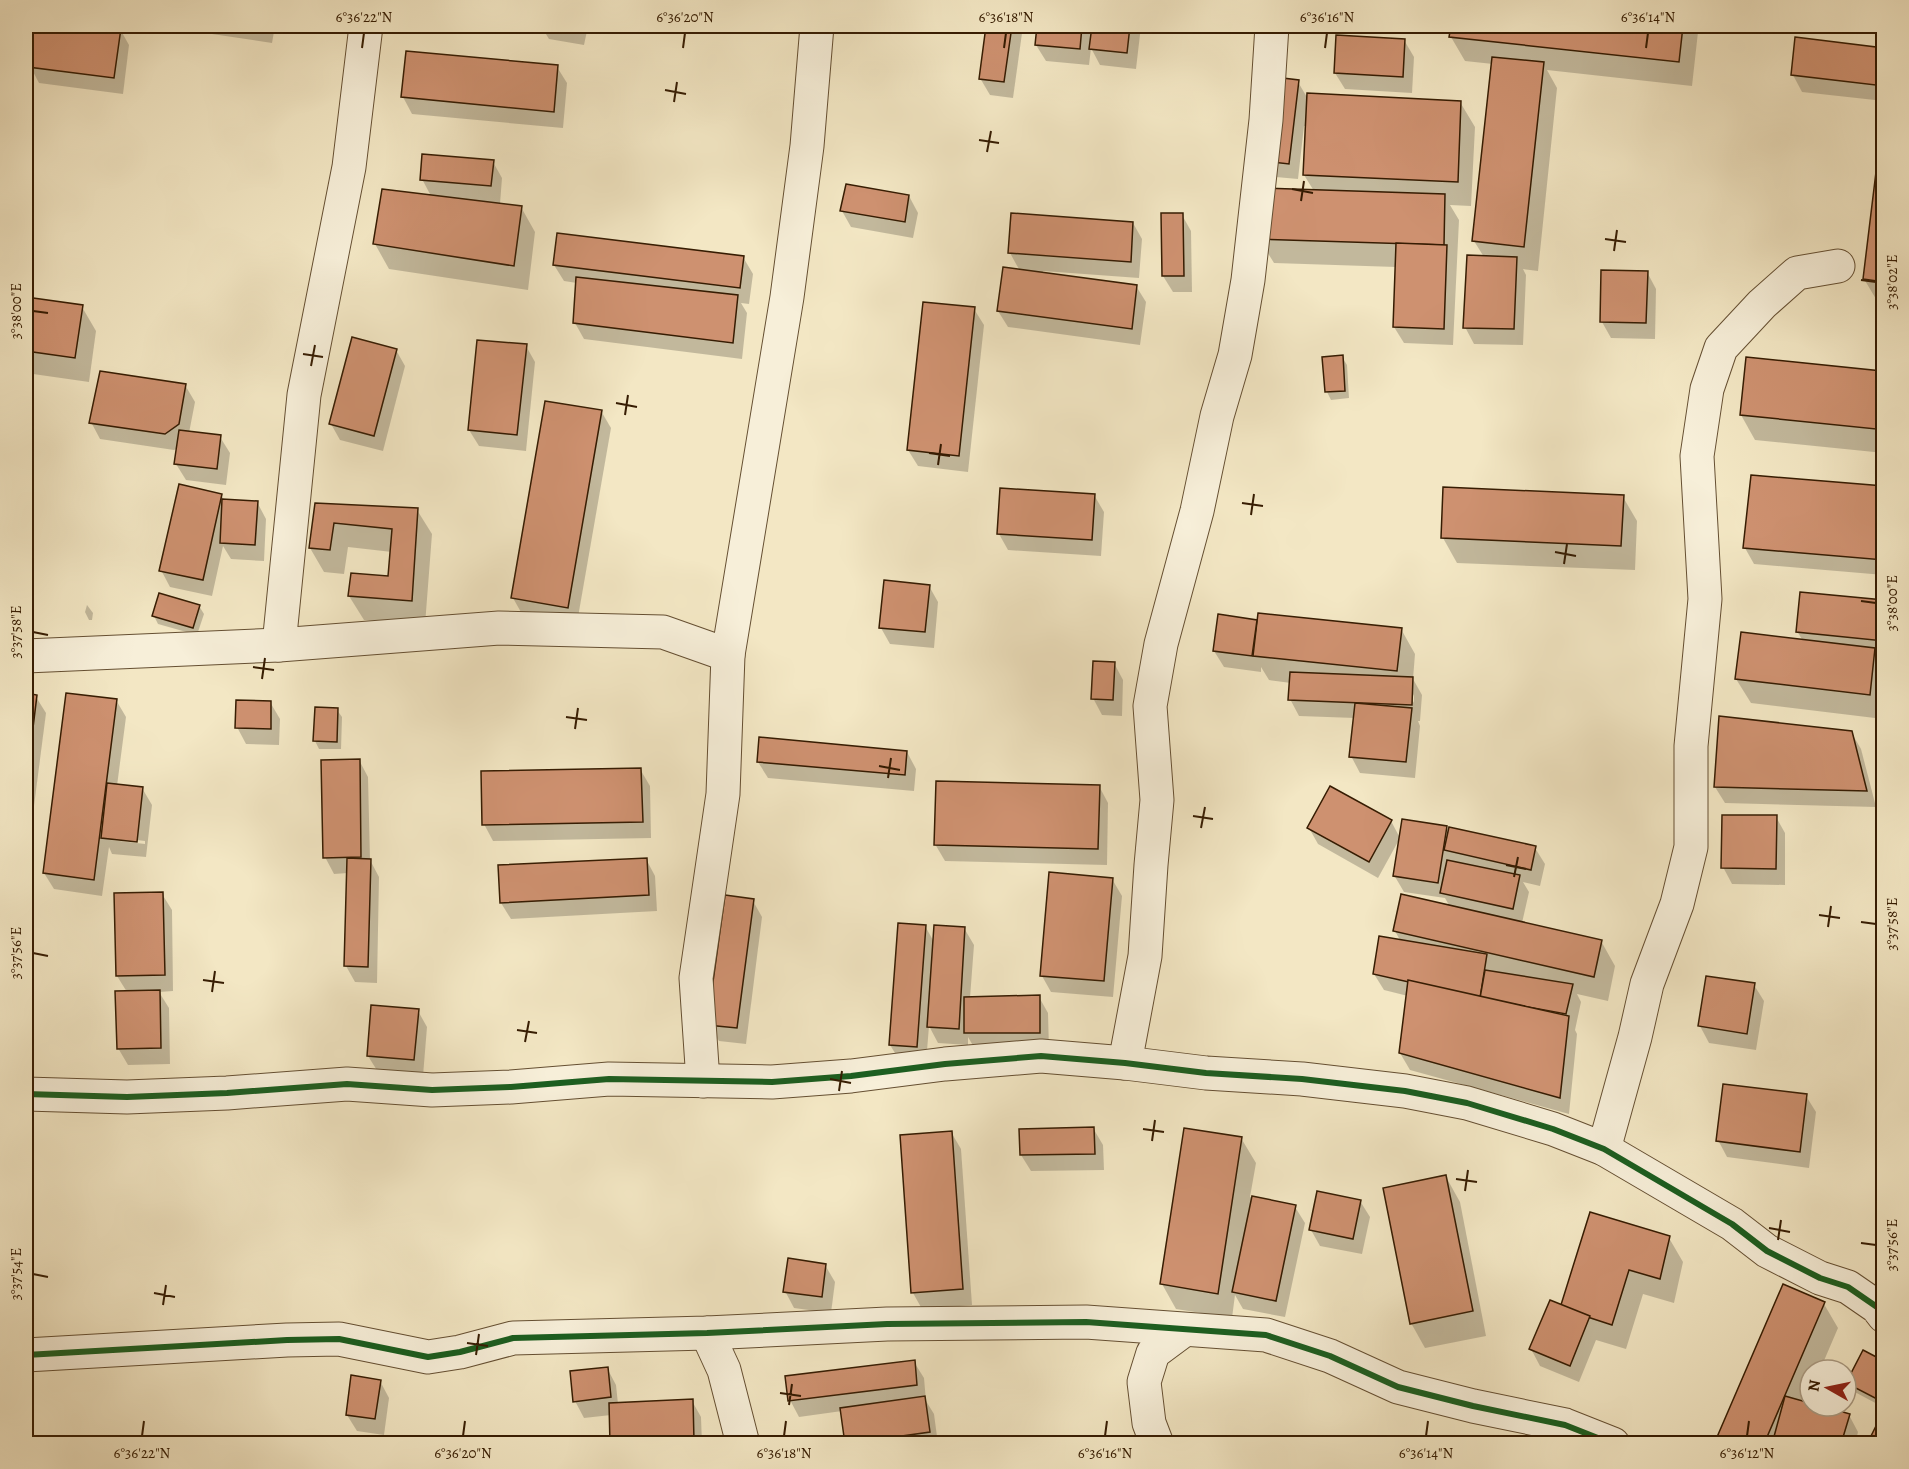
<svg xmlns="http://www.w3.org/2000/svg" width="1909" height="1469" viewBox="0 0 1909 1469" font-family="Alegreya,serif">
<rect width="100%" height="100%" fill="#f3e7c4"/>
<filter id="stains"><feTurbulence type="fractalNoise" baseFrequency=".00333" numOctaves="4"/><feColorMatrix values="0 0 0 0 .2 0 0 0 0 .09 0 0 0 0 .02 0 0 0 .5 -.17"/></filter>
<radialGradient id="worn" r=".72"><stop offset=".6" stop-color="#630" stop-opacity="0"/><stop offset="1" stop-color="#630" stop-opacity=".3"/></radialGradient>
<g fill="#0003" fill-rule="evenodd">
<path d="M36 26H93L120 29 129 45 123 94 39 83 30 66Z"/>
<path d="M176 26H275L272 43 178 29Z"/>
<path d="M541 26H588L584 45 549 39Z"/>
<path d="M988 26H1023L1013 98 990 95 980 78Z"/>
<path d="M1038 26H1141L1136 69 1100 65 1091 48 1089 65 1046 61 1036 45Z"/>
<path d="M1171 26H1202V31L1172 28Z"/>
<path d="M1452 26H1695L1698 32 1692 86 1547 70 1557 88 1538 271 1523 269 1526 275 1523 345 1474 344 1465 327 1484 257 1474 241 1493 64 1465 61 1451 37Z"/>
<path d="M1404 40 1414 57 1412 93 1345 89 1335 73Z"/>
<path d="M1884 49V101L1802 92 1793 75Z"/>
<path d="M557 67 567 83 563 128 412 114 403 97Z"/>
<path d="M1298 82 1308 99 1460 102 1475 127 1471 206 1450 205 1459 220 1453 345 1404 343 1394 327 1396 267 1274 263 1259 239 1314 191 1304 175 1307 126H1304L1298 179 1265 176Z"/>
<path d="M493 162 502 178 500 204 521 207 535 232 528 290 389 269 375 244 431 196 422 179Z"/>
<path d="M909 196 918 213 913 238 851 227 842 211Z"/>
<path d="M1182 215 1191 231 1192 292H1173L1163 276Z"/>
<path d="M1133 223 1142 239 1139 278 1043 271 1042 274 1136 286 1146 302 1140 345 1008 327 998 311 1020 271 1010 253Z"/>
<path d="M743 257 753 274 749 304 741 303 747 313 742 359 584 339 575 323 577 283 564 281 554 265Z"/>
<path d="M1647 272 1656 289 1655 339 1611 338 1602 322Z"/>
<path d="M1864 279 1879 280V283H1884V304H1879Z"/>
<path d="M26 298 82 307 96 331 89 382 26 373Z"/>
<path d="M974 309 984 325 968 472 918 466 908 450Z"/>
<path d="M526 346 535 362 526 451 479 446 469 430Z"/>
<path d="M396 350 405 366 383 451 340 440 331 424Z"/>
<path d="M1342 357 1347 365 1349 398 1331 400 1327 392Z"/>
<path d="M1882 372 1884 376V453L1755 440 1741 415Z"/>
<path d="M185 385 195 402 189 433 220 437 230 453 226 485 186 480 176 464 178 448 174 450 100 439 91 422Z"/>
<path d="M601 411 611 428 577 623 522 614 513 598Z"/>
<path d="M1884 488V575L1754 564 1745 548Z"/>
<path d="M221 495 225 501 257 502 266 519 264 561 231 559 223 546 212 596 170 587 161 570Z"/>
<path d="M1094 495 1104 512 1101 556 1008 550 999 534Z"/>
<path d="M1623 497 1637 521 1635 570 1457 563 1443 538Z"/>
<path d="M316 505 417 510 432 534 425 625 364 620 349 596 390 578 392 552 348 547 344 574 324 572 310 548Z"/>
<path d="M929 586 938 602 934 648 890 644 881 628Z"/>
<path d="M1884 601V656L1878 655 1884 665 1883 719 1751 703 1736 679 1803 641 1797 631Z"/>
<path d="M87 605 93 613 92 620H89L85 612Z"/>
<path d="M199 606 204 614 197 635 158 624 154 616Z"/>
<path d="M1256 621 1258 625 1401 629 1415 654 1413 679 1422 695 1420 721H1418L1420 726 1415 778 1360 773 1351 756 1355 718 1299 716 1290 699 1291 683 1269 680 1261 667V672L1224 667 1214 651ZM1411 690 1414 696V703L1411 697Z"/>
<path d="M1114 663 1123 680 1122 716 1102 715 1093 698Z"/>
<path d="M26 695 36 697 46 713 26 868Z"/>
<path d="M116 700 126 717 117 786 142 788 152 805 146 857 112 854 109 847 102 896 54 889 44 873ZM111 837 145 841V844L111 840Z"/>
<path d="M270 702 280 719 279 745 246 744 237 727Z"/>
<path d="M337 710 342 717 341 749H319L315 741Z"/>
<path d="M1851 732 1861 749 1876 807 1725 803 1715 787Z"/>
<path d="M907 752 916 769 914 791 768 778 758 762Z"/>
<path d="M359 760 368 777 370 860 379 877 377 983 355 982 346 966 348 873 334 874 325 857Z"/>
<path d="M640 769 650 786 651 838 493 841 484 824Z"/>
<path d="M1099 786 1108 803 1107 865 945 861 935 844Z"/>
<path d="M1776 817 1785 833V885L1732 884 1723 867Z"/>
<path d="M1391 821 1400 838 1447 827 1449 832 1535 848 1545 864 1540 886 1523 882 1529 892 1522 923 1601 941 1615 966 1608 1001 1577 994 1581 1002 1575 1030 1577 1034 1569 1114 1410 1070 1400 1053 1408 996 1384 990 1374 974 1401 942 1395 931 1450 907 1445 898 1404 892 1394 875 1400 838 1378 878 1318 844 1309 828Z"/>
<path d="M646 859 655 876 657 911 511 919 501 903Z"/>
<path d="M1112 879 1122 896 1113 997 1051 992 1042 976Z"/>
<path d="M162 894 172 910 173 991 159 992 169 1008 170 1064 128 1065 118 1048 127 992 117 976Z"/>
<path d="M753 901 762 917 746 1044 719 1041 709 1025Z"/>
<path d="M925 926 934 942 964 928 974 945 970 998 1039 997 1048 1013 1049 1049H975L968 1037V1045L938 1043 929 1026 926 1063 900 1061 890 1045Z"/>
<path d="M1754 985 1764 1001 1756 1050 1709 1043 1700 1026Z"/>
<path d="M418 1011 427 1027 423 1076 378 1072 368 1056Z"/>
<path d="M1806 1096 1816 1112 1809 1168 1727 1157 1718 1140Z"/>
<path d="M1093 1128 1103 1145 1104 1170 1031 1171 1021 1155Z"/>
<path d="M951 1132 961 1149 972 1305 922 1309 913 1293Z"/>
<path d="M1241 1138 1256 1163 1250 1197 1295 1207 1305 1223 1285 1317 1243 1309 1235 1295 1232 1318 1176 1309 1162 1284Z"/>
<path d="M1446 1177 1460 1202 1486 1336 1425 1348 1411 1323Z"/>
<path d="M1360 1201 1370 1217 1362 1254 1320 1246 1311 1230Z"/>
<path d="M1669 1238 1683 1262 1674 1303 1643 1294 1626 1349 1596 1340 1579 1382 1540 1366 1531 1349 1562 1307Z"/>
<path d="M825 1265 835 1282 831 1313 794 1308 785 1291Z"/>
<path d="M1824 1304 1838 1328 1820 1370H1810V1393L1806 1403 1810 1404V1406H1817L1849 1415 1858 1432 1855 1444H1716Z"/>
<path d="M914 1362 924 1378 926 1401 934 1414 938 1444H846L842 1411 799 1417 790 1400Z"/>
<path d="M1884 1363V1402L1881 1406 1851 1390 1847 1383Z"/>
<path d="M607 1368 616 1385 618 1404 692 1401 701 1417 702 1444H612L611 1415 584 1418 575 1401Z"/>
<path d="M380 1381 389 1398 384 1435 357 1431 347 1415Z"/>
</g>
<g fill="#ce9170" stroke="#361c02" stroke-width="1.5">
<path d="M34 26H105L121 28 114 78 28 67Z"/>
<path d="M986 26H1012L1004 82 979 79Z"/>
<path d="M1037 26H1082L1080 49 1035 45Z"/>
<path d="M1092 26H1130L1127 53 1089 49Z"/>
<path d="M1451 26H1683L1679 62 1449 37Z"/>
<path d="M1336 35 1405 39 1403 77 1334 73Z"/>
<path d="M1795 37 1884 48V86L1791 75Z"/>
<path d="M406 51 558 65 554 112 401 97Z"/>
<path d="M1492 57 1544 62 1524 247 1472 241Z"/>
<path d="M1265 76 1299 80 1289 164 1254 160Z"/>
<path d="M1307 93 1461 101 1458 182 1303 175Z"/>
<path d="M1884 106V282L1863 279Z"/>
<path d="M422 154 494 160 491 186 420 180Z"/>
<path d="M846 184 909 195 905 222 840 211Z"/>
<path d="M1260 188 1445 194 1444 245 1258 239Z"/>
<path d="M382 189 522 206 514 266 373 244Z"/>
<path d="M1011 213 1133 222 1131 262 1008 253Z"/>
<path d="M1161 213H1183L1184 276H1162Z"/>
<path d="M557 233 744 256 740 288 553 265Z"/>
<path d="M1396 243 1447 245 1444 329 1393 327Z"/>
<path d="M1467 255 1517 257 1514 329 1463 328Z"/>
<path d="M1003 267 1137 285 1132 329 997 311Z"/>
<path d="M1601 270 1648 271 1646 323 1600 322Z"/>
<path d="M576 277 738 295 733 343 573 323Z"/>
<path d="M26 297 83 305 75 358 26 351Z"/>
<path d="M923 302 975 307 959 456 907 450Z"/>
<path d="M352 337 397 349 374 436 329 424Z"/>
<path d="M477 340 527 344 517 435 468 430Z"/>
<path d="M1343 355 1345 391 1325 392 1322 357Z"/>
<path d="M1746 357 1882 371 1876 429 1740 415Z"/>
<path d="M100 371 186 384 179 424 165 434 89 423Z"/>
<path d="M1880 385H1884V409H1878Z"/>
<path d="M545 401 602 410 568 608 511 598Z"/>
<path d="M179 430 221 435 217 469 174 464Z"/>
<path d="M1751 475 1884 486V560L1743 548Z"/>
<path d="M179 484 222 494 203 580 159 571Z"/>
<path d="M1443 487 1624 495 1621 546 1441 538Z"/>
<path d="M1000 488 1095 494 1092 540 997 534Z"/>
<path d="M222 499 258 501 255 545 220 543Z"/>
<path d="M315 503 418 508 412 601 348 596 351 573 388 576 392 529 334 523 330 550 309 548Z"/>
<path d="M884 580 930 585 925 632 879 628Z"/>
<path d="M1800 592 1884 600V641L1796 632Z"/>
<path d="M159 593 200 605 193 628 152 616Z"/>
<path d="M1258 613 1402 628 1397 671 1253 656Z"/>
<path d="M1218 614 1257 620 1252 656 1213 651Z"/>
<path d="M1741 632 1875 648 1870 695 1735 679Z"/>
<path d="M1093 661 1115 662 1113 700 1091 699Z"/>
<path d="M1290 672 1413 677 1412 705 1288 700Z"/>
<path d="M26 693 37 695 26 785Z"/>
<path d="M66 693 117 699 94 880 43 873Z"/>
<path d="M236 700 271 701V729L235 728Z"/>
<path d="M1355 703 1412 708 1406 762 1349 757Z"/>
<path d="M315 707 338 708 337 742 313 741Z"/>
<path d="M1719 716 1852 731 1867 791 1714 787Z"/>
<path d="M759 737 907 751 905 775 757 762Z"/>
<path d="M360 759 361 857 323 858 321 760Z"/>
<path d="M641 768 643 822 482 825 481 771Z"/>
<path d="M936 781 1100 785 1098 849 934 845Z"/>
<path d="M107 783 143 787 137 842 101 838Z"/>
<path d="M1330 786 1392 820 1369 862 1307 828Z"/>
<path d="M1722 815H1777L1776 869 1721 868Z"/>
<path d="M1402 819 1447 826 1438 883 1393 876Z"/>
<path d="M1449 827 1536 846 1531 870 1444 850Z"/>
<path d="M347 858 371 859 368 967 344 966Z"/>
<path d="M647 858 649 895 500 903 498 865Z"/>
<path d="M1447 860 1520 875 1513 909 1440 893Z"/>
<path d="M1049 872 1113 878 1104 981 1040 976Z"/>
<path d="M163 892 165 975 116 976 114 893Z"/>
<path d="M1401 894 1602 940 1594 977 1393 931Z"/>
<path d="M725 895 754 899 737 1028 707 1025Z"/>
<path d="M898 923 926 925 917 1047 889 1045Z"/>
<path d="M934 925 965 927 959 1029 927 1027Z"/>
<path d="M1379 936 1487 954 1480 998 1373 974Z"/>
<path d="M1485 970 1573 984 1566 1014 1480 998Z"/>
<path d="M1706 976 1755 983 1747 1034 1698 1026Z"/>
<path d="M1408 980 1569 1016 1560 1098 1399 1053Z"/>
<path d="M160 990 161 1048 117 1049 115 991Z"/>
<path d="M1040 995V1033H964V997Z"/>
<path d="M371 1005 419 1009 414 1060 367 1056Z"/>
<path d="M1723 1084 1807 1094 1800 1152 1716 1141Z"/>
<path d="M1094 1127 1095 1154 1020 1155 1019 1129Z"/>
<path d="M1184 1128 1242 1137 1218 1294 1160 1284Z"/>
<path d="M952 1131 963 1289 911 1293 900 1135Z"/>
<path d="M1446 1175 1473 1311 1410 1324 1383 1188Z"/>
<path d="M1317 1191 1361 1200 1353 1239 1309 1230Z"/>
<path d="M1252 1196 1296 1205 1276 1301 1232 1292Z"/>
<path d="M1590 1212 1670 1236 1660 1279 1629 1270 1612 1325 1560 1308Z"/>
<path d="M788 1258 826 1264 822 1297 783 1292Z"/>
<path d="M1783 1284 1825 1302 1764 1444H1714Z"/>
<path d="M1550 1300 1590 1316 1570 1366 1529 1349Z"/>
<path d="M1863 1350 1884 1361V1387L1877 1399 1846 1383Z"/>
<path d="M915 1360 917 1385 788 1401 785 1376Z"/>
<path d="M608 1367 611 1397 573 1402 570 1371Z"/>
<path d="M351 1375 381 1380 375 1419 346 1415Z"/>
<path d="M925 1396 930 1432 845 1444 840 1408Z"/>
<path d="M1785 1396 1810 1403V1406H1822L1850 1414 1841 1444H1772Z"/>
<path d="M693 1399 694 1441 610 1444 609 1403Z"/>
<path d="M1876 1426 1884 1430V1444H1867Z"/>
</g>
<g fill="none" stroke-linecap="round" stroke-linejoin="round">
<defs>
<g id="minor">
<path d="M279 645 304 395 349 167 366 26"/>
<path d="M728 655 787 297 807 146 817 26"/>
<path d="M26 656 279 645 499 628 663 632 728 655 723 794 696 978 703 1081"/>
<path d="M1125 1063 1145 956 1151 865 1157 800 1150 706 1161 644 1197 511 1217 416 1235 355 1248 280 1266 120 1272 26"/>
<path d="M26 1094 127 1097 227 1093 347 1084 432 1090 511 1087 609 1079 772 1082 851 1076 945 1064 1041 1056 1125 1063 1206 1073 1302 1079 1405 1091 1467 1103 1553 1129 1604 1149 1732 1224 1767 1251 1820 1278 1848 1287 1877 1307 1884 1316"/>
<path d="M1604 1149 1635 1037 1647 984 1677 904 1691 847V746L1705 599 1697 456 1707 389 1721 348 1762 304 1797 273 1838 266"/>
<path d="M707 1333 724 1370 743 1444"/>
<path d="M26 1355 287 1340 339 1339 428 1357 460 1352 513 1338 707 1333 887 1324 1086 1322 1266 1335 1330 1356 1398 1387 1473 1406 1565 1425 1613 1444"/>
<path d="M1157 1444 1149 1423 1144 1382 1153 1353 1184 1330"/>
</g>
</defs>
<use href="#minor" stroke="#654f32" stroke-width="35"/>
<use href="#minor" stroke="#f7efd9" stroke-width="33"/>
<defs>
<g id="cycleway">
<path d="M26 1094 127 1097 227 1093 347 1084 432 1090 511 1087 609 1079 772 1082 851 1076 945 1064 1041 1056 1125 1063 1206 1073 1302 1079 1405 1091 1467 1103 1553 1129 1604 1149 1732 1224 1767 1251 1820 1278 1848 1287 1877 1307 1884 1316"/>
<path d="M26 1355 287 1340 339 1339 428 1357 460 1352 513 1338 707 1333 887 1324 1086 1322 1266 1335 1330 1356 1398 1387 1473 1406 1565 1425 1613 1444"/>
</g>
</defs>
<use href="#cycleway" stroke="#f7efd9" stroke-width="10"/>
<use href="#cycleway" stroke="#1b5e20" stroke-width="6"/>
</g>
<path fill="none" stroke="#361c02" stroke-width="2" d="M362 48 364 33M683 48 685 33M1004 48 1006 33M1325 48 1327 33M1646 48 1648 33M665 90 686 94M674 102 677 82M979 140 999 143M987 152 991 131M1292 189 1313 193M1301 201 1304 181M1605 239 1626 242M1614 251 1617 230M1861 280 1876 282M33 311 48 313M303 354 323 357M311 366 315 345M616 403 637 407M625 415 628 395M929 453 950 456M938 465 941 444M1242 503 1263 506M1251 515 1254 494M1555 552 1576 556M1564 564 1567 544M1861 601 1876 603M33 632 48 635M253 667 274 670M262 679 265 658M566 717 587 720M575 729 578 708M879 766 900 770M888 778 891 758M1193 816 1213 819M1201 828 1205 807M1506 865 1526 869M1514 877 1518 857M1819 915 1840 918M1861 922 1876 924M1828 927 1831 906M33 953 48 956M203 980 224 983M212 992 215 971M517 1030 537 1033M525 1042 529 1021M830 1079 851 1083M839 1091 842 1071M1143 1129 1164 1132M1152 1141 1155 1120M1456 1179 1477 1182M1465 1191 1468 1170M1769 1228 1790 1232M1778 1240 1781 1220M1861 1243 1876 1245M33 1274 48 1277M154 1293 175 1297M163 1305 166 1285M467 1343 488 1346M476 1355 479 1334M780 1393 801 1396M789 1405 792 1384M142 1436 144 1421M463 1436 465 1421M784 1436 786 1421M1105 1436 1107 1421M1426 1436 1428 1421M1747 1436 1749 1421"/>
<rect width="1909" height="1469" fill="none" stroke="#f3e7c4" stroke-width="66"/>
<g transform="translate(1828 1388) rotate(279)"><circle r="28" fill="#f7efd9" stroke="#aa9b83" stroke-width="1.5"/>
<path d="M0-4.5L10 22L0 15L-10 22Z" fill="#8f2418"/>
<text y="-9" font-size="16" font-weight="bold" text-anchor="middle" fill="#361c02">N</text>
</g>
<rect x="33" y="33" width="1843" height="1403" fill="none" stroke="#361c02" stroke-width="2"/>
<g font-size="15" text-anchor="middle" fill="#361c02">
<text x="364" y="22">6°36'22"N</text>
<text x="685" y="22">6°36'20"N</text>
<text x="1006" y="22">6°36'18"N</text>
<text x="1327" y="22">6°36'16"N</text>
<text x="1648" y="22">6°36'14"N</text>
<text transform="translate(1892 282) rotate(-90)" y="5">3°38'02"E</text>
<text transform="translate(16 311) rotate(-90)" y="5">3°38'00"E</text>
<text transform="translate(1892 603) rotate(-90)" y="5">3°38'00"E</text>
<text transform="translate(16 632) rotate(-90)" y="5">3°37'58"E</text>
<text transform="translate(1892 924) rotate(-90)" y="5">3°37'58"E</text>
<text transform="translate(16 953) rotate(-90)" y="5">3°37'56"E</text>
<text transform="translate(1892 1245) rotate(-90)" y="5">3°37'56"E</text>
<text transform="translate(16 1274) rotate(-90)" y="5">3°37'54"E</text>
<text x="142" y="1458">6°36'22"N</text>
<text x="463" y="1458">6°36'20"N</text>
<text x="784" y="1458">6°36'18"N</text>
<text x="1105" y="1458">6°36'16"N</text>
<text x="1426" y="1458">6°36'14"N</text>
<text x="1747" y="1458">6°36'12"N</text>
</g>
<rect width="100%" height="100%" filter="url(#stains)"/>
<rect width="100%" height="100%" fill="url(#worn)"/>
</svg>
